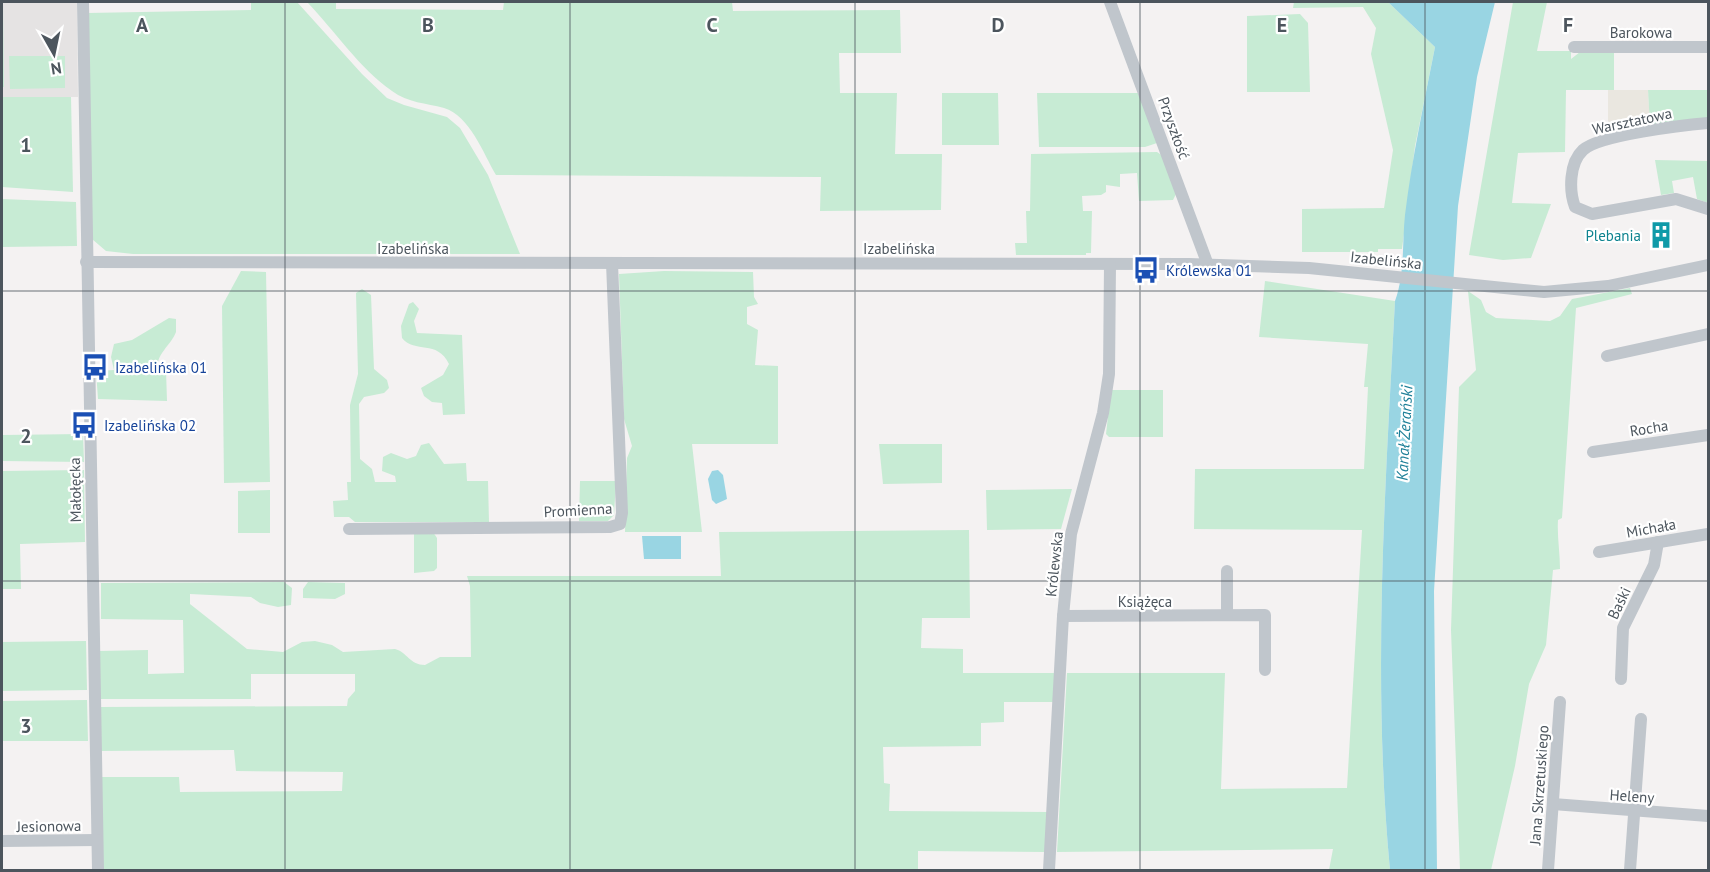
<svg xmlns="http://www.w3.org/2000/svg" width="1710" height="872" viewBox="0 0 1710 872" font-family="'PT Sans',sans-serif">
<rect width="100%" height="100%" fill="#f4f2f2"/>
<path fill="#eae7e0" d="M1608 90H1648L1650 126 1608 133Z"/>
<path fill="#e5e3e3" d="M2 2H77L78 97H2Z"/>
<g fill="#c7ebd4">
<path d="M251 2H297L362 74 387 98 404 105 447 117 460 128 488 175 520 254H133L106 251 92 239 87 13 251 10Z"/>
<path d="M307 2H336V9L503 10 504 2H732L733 11 900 10 901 53H839L840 93H897L895 154H942L941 210 820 211 821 177 496 175C483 153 470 116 444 108 426 103 408 103 392 91 359 68 335 31 307 2Z"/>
<path d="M1294 2H1388L1435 47 1415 146 1402 249H1378V252H1302V209L1384 208 1393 150 1371 54 1376 28 1363 7 1293 8Z"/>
<path d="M1513 2H1547L1537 51H1571V59L1580 52H1614V90H1566L1565 152 1518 153 1512 203 1551 204 1531 258 1503 260 1469 255Z"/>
<path d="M2 4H3L4 87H2Z"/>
<path d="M1300 14 1308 23 1310 92H1247V16Z"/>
<path d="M9 56H65V88L10 89Z"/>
<path d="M1648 90H1708V118L1650 126Z"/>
<path d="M942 93H998L999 145H942Z"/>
<path d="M1037 93H1139L1157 143 1145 147H1039Z"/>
<path d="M2 97H71L73 192 2 187Z"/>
<path d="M1157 152 1163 156 1177 192 1173 200 1139 201 1137 173 1120 174V187L1106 185V192L1101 195 1082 196 1083 211H1092L1091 253H1086V255H1016L1015 243H1027L1026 211H1030L1031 154Z"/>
<path d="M1655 160 1708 161V203L1697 199 1693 177 1672 181 1674 193 1661 195Z"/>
<path d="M2 199 76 202 77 246 2 247Z"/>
<path d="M241 271 266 272 270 482 224 483 222 306Z"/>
<path d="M664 271 753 272 754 297 758 304 747 307V324L758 330 755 365 778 366V444H692L702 532H625L627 458 632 446 624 419 619 274Z"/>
<path d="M1265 281 1395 301C1385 492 1372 680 1390 870H1329L1333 849 1057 852 1067 673H1225L1221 789 1347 788 1362 530 1194 529 1195 469H1364L1368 387H1364L1368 344 1259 337Z"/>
<path d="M1630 288 1632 294 1576 308 1562 518 1558 520C1557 537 1560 552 1560 569L1553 570 1546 645 1529 684 1515 766 1491 870H1460L1451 630 1459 387 1476 370 1468 291 1481 300 1486 312 1496 318 1550 321 1560 316 1572 299Z"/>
<path d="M362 289 371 295 374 369 387 380 389 388 384 393 364 397 359 404 360 459 372 469 375 482H396L395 476 382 471 383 457 391 453 407 459 416 456 421 445 429 443 444 464 466 463 467 481H488L489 522H355L349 517H334L333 501 348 500 347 482H351L350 405 358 374 356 293Z"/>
<path d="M413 302 419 309 414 321 417 333 462 335 465 414 443 415 442 403 432 402 424 396 421 388 443 375 449 364C437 339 415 354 402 338L401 326 409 304Z"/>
<path d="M169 318 176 319V332C170 347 157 352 157 370H166L167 401 98 399 96 371 114 370 111 357 114 344 132 340Z"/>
<path d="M1111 390H1163V437H1109L1106 434Z"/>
<path d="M83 434 84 462 2 461V435Z"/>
<path d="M879 444H942V483L883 484Z"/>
<path d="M84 470 85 542 20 544 21 589H2V471Z"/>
<path d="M580 481H616L614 515 608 521H579Z"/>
<path d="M1072 489 1061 529 987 530 986 490Z"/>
<path d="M270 490V533H238V491Z"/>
<path d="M969 530 970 618H922L921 648 963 649V673H1054V702H1004V722L981 723V746L883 747 884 783 890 784 889 811 1048 812 1045 852 918 851V870H102L100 777H179L180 792 342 791 343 772 236 771 234 750 100 751 99 707 347 706 348 699 355 691V674H251V699H99V651L148 650V674L184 673 183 620 101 619V583L284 582 292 588 291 605 278 607 260 603 251 597 190 594V604L247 649 283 652 302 642 315 641 332 645 343 652 395 649C407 652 410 665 425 665L440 657H471L470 586 467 576H721L719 532Z"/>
<path d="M414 532H433L437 538V568L434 571 414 573Z"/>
<path d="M308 582 345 583V594L335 599 303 598V589Z"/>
<path d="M86 641 87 690 2 691V642Z"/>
<path d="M87 700 88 741H2V701Z"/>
</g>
<g fill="#99d5e3">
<path d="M1388 2H1495L1477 77 1458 206 1434 591 1437 870H1390C1372 680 1385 492 1395 301 1405 274 1402 243 1405 215 1412 158 1424 103 1435 47Z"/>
<path d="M718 470 723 475 727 499 716 504 712 500 708 479 712 471Z"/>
<path d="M642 536H681V559H644Z"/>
</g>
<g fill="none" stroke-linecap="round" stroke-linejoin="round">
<g stroke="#c0c6cc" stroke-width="12">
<path d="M83 2 98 870"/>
<path d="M1110 2 1208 265"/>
<path d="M1574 47H1708"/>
<path d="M1708 123C1684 125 1599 135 1583 150 1569 163 1569 191 1575 207L1592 214 1676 199 1708 209"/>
<path d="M86 262 1189 264 1309 268 1544 292 1608 286 1708 265"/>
<path d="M1607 356 1708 334"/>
<path d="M1593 452 1708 435"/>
<path d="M349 529 610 527 620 524 622 513 612 263"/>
<path d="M1599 552 1708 534"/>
<path d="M1227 571V615"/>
<path d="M1063 616 1265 615V670"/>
<path d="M1621 679 1623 628 1654 565 1658 542"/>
<path d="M1553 804 1708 816"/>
<path d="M2 841 97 840"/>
<path d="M1049 870 1063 616 1071 534 1103 413 1109 374 1110 264"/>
<path d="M1548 870 1560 702"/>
<path d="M1630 870 1641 719"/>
</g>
</g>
<path fill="none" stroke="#4c555d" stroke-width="1.5" stroke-opacity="0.55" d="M285 2V870M570 2V870M855 2V870M1140 2V870M1425 2V870M2 291H1708M2 581H1708"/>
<defs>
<symbol id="building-bare" viewBox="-9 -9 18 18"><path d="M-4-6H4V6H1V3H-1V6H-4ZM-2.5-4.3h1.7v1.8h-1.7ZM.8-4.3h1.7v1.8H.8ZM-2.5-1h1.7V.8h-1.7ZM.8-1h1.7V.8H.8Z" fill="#0f9aa8" stroke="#fff" stroke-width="2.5" paint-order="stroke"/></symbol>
<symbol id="bus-bare" viewBox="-9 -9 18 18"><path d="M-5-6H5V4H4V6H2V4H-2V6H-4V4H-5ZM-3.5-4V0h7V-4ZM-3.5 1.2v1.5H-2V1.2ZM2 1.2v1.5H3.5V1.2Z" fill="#1a4fb4" stroke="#fff" stroke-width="2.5" paint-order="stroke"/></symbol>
</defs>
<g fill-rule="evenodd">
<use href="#building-bare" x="1642" y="216" width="38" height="38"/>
<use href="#bus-bare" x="1127" y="251" width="38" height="38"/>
<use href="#bus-bare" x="76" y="348" width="38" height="38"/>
<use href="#bus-bare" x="65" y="406" width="38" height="38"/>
</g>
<g text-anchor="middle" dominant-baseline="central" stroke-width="4.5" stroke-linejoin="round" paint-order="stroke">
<g font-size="15" fill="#4c555d" stroke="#fff">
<text x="1641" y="32">Barokowa</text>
<text transform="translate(1632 121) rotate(-12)">Warsztatowa</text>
<text transform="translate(1174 128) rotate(70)">Przyszłość</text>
<text x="413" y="248">Izabelińska</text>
<text x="899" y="248">Izabelińska</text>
<text transform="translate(1386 260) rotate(6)">Izabelińska</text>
<text transform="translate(1649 428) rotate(-9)">Rocha</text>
<text transform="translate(75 490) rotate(-91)">Małołęcka</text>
<text transform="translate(578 510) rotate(-3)">Promienna</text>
<text transform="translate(1651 528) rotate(-10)">Michała</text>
<text transform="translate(1054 564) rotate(-84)">Królewska</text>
<text x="1145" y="601">Książęca</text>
<text transform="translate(1619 603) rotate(-65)">Baśki</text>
<text transform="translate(1539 785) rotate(-86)">Jana Skrzetuskiego</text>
<text transform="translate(1632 796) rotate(4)">Heleny</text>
<text transform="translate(49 826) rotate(-1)">Jesionowa</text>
</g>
<g font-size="15" fill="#0d838f" stroke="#fff" text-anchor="end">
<text x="1641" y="235">Plebania</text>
</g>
<g font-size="15" fill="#164399" stroke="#fff" text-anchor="start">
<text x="1166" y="270">Królewska 01</text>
<text x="115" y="367">Izabelińska 01</text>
<text x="104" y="425">Izabelińska 02</text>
</g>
<g font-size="16" font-style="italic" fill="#1d7f97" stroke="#fff">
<text transform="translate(1404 433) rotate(-87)">Kanał Żerański</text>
</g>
</g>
<g font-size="20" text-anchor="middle" font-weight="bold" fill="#4c555d" stroke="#fff" stroke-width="4.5" stroke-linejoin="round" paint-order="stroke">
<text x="142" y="32">A</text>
<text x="428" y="32">B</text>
<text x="712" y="32">C</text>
<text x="998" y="32">D</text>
<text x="1282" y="32">E</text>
<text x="1568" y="32">F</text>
<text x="26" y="152">1</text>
<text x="26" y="443">2</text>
<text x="26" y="733">3</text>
</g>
<rect width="1710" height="872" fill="none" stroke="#4c555d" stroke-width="6"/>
<g transform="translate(54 54) rotate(171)" stroke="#ffffff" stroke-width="4.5" paint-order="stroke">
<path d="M0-4.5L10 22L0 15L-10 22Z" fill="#4c555d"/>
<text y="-9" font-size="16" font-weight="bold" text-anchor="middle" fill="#4c555d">N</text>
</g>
</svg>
